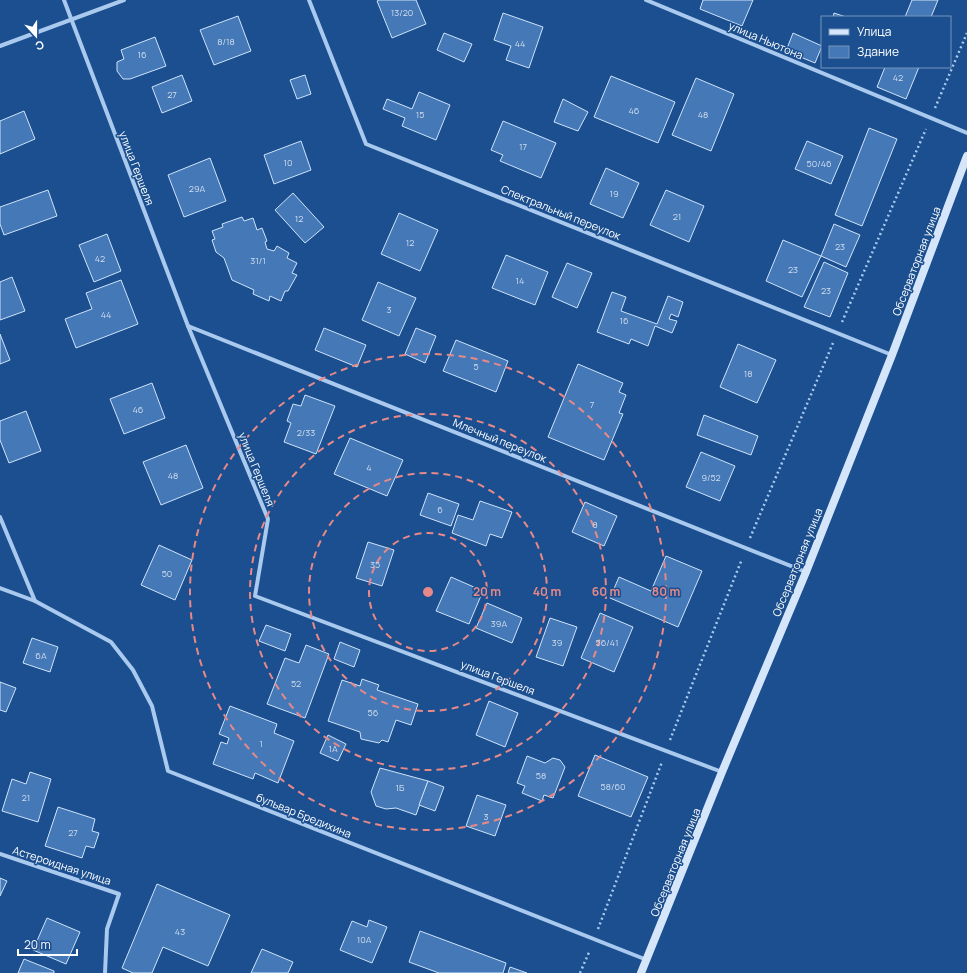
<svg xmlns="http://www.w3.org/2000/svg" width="967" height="973" viewBox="0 0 967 973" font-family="Manrope,sans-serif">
<rect width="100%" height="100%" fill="#1b4f8f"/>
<g fill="#4478b7" stroke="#cfe3fa">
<path d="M379 0H416L426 24 392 38 377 1Z"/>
<path d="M703 0H753L742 26 700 9Z"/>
<path d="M912 0H938L931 17H905Z"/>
<path d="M503 13 543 27 529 68 506 60 511 46 494 40Z"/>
<path d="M834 13 846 17H833Z"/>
<path d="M238 16 251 51 214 65 200 30Z"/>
<path d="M444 33 472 44 464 62 437 50Z"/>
<path d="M793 33 822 46 815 63 786 51Z"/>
<path d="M155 37 166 66 130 79H123L117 71V62L124 59 121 50Z"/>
<path d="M885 67H919L906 99 877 87Z"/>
<path d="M182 75 192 101 162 113 152 87Z"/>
<path d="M305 75 311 94 297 99 290 80Z"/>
<path d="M611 76 675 102 658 143 594 117Z"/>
<path d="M696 78 734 94 711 151 672 135Z"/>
<path d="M419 92 450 105 436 140 402 126 405 118 383 109 387 99 412 109Z"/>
<path d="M563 99 588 112 578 131 554 122Z"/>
<path d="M24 111 35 139 0 154V121Z"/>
<path d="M503 121 556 143 541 178 500 161 503 155 491 150Z"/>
<path d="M869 128 897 139 862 226 835 215Z"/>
<path d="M301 141 311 170 274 184 264 155Z"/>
<path d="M807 141 843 156 831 184 795 169Z"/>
<path d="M210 158 226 201 184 217 168 175Z"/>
<path d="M606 168 639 183 623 218 590 204Z"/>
<path d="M48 190 57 216 4 235 0 224V207Z"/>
<path d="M666 190 704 206 689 242 650 225Z"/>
<path d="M293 193 324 227 305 243 275 210Z"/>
<path d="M399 213 438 230 420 271 381 254Z"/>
<path d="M242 217 244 221 253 218 257 230 262 228 267 241 265 242 267 249 274 251 277 246 289 253 287 258 297 263 292 273 297 275 288 291H285L281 301 270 296 269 301 253 294 254 290 232 280 224 258 216 252 212 240 215 239 212 231 223 227 222 224Z"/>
<path d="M834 224 860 235 846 267 821 256Z"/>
<path d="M107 234 121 271 94 282 79 245Z"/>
<path d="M783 240 821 256 802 297 766 281Z"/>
<path d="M506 255 548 272 535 305 492 288Z"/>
<path d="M824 262 848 273 830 317 804 307Z"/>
<path d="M567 263 592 273 577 308 552 297Z"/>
<path d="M12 277 25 311 0 320V282Z"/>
<path d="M121 280 138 324 76 348 65 319 92 309 86 293Z"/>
<path d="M378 282 416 298 399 336 362 320Z"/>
<path d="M612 292 626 297 621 311 657 324 668 296 683 302 678 317 671 314 669 319 677 321 672 333 655 326 648 346 631 339 629 344 597 332Z"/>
<path d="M324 328 366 345 357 367 315 350Z"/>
<path d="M416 328 436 336 425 363 405 354Z"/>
<path d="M0 334 10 360 0 364Z"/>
<path d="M456 340 508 361 496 392 443 371Z"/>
<path d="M738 344 776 360 757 403 720 387Z"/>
<path d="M578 364 623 383 619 392 626 395 619 413 623 414 604 460 548 437Z"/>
<path d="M152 383 165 418 124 434 110 399Z"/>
<path d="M305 395 335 406 316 454 284 442 291 423 287 421 293 404 301 406Z"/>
<path d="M26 411 41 451 9 463 0 440V421Z"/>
<path d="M704 415 758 436 751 455 697 435Z"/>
<path d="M350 438 403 460 387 496 334 474Z"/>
<path d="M186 445 203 488 161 505 143 462Z"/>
<path d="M701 452 735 466 720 501 686 487Z"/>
<path d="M428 493 459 504 451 526 420 515Z"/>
<path d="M480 501 512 512 502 538 490 534 486 546 452 533 458 515 473 520Z"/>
<path d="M585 502 617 516 604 546 572 532Z"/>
<path d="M368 542 394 550 382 586 356 578Z"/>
<path d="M159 545 192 560 175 600 141 585Z"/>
<path d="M666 556 702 571 678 627 610 598 619 577 651 591Z"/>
<path d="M451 577 483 591 469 624 436 611Z"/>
<path d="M487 603 522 618 512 643 476 628Z"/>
<path d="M600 613 633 627 614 672 581 658Z"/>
<path d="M550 618 577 627 563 666 536 657Z"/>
<path d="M266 625 291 634 285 651 259 641Z"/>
<path d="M32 638 58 647 50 672 23 663Z"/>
<path d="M340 642 360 650 354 667 334 659Z"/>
<path d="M306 645 329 654 305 718 267 704 285 658 299 663Z"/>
<path d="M362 679 379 685 377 690 418 704 411 725 396 720 388 742 382 740 379 743 361 739 360 732 328 721 342 680 360 686Z"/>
<path d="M0 682 16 688 6 712 0 710Z"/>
<path d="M489 701 518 713 505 747 476 735Z"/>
<path d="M230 706 277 724 274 733 294 741 278 783 255 773 253 779 213 764 221 742 227 744 229 738 219 734Z"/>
<path d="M328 735 346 744 338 761 320 753Z"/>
<path d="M595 755 648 777 631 817 578 796Z"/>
<path d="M527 756 545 763 553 758 560 760 565 767 553 798 544 795 542 801 522 793 525 786 517 783Z"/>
<path d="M380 768 428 781 416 815 396 808 386 809 376 806 371 792Z"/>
<path d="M30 772 51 779 38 822 2 811 12 779 26 784Z"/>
<path d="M428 781 444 787 435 811 419 805Z"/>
<path d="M477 795 506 805 495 836 466 826Z"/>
<path d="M58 807 95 819 92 831 99 833 94 848 86 846 82 858 45 846Z"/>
<path d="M0 878 7 881 0 896Z"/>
<path d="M157 884 230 915 208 966 163 947 152 973H133L122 968Z"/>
<path d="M47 918 80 932 66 964 33 950Z"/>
<path d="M369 920 387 927 372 963 340 950 352 921 367 927Z"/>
<path d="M420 931 506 963 503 973H439L409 962Z"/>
<path d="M262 949 293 962 288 973H251Z"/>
<path d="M24 959 54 971V973H18Z"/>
<path d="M510 967 527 973H508Z"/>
</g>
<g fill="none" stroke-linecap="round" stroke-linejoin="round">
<g stroke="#a9c9ee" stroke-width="2.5" stroke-dasharray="2 3" stroke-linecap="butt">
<path d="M935 108 967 33"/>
<path d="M842 322 926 129"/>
<path d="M750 538 833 343"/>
<path d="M670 740 742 559"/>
<path d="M598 929 662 762"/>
<path d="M580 973 590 950"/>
</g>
<g stroke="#a9c9ee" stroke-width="4">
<path d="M64 0 188 326 268 519 255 596 722 772"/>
<path d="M309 0 366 144 892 355"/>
<path d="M646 0 967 133"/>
<path d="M0 46 124 0"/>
<path d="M188 326 806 572"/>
<path d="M0 517 35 601"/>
<path d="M0 588 35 601 111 642 133 670 152 706 168 771 647 960"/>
<path d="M0 854 119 894 107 929 105 973"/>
</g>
<path stroke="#d6e6fa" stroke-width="8" d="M641 973 722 772 806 572 892 355 967 156"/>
</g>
<g fill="none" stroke="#e88989" stroke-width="2" stroke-dasharray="7 5">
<circle cx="428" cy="592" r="59"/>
<circle cx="428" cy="592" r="119"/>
<circle cx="428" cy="592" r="178"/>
<circle cx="428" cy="592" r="238"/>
</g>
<g text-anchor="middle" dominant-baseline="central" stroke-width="3" stroke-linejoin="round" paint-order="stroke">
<g font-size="9" fill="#d0dded">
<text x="402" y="12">13/20</text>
<text x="226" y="41">8/18</text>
<text x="520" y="43">44</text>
<text x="142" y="54">16</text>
<text x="898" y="77">42</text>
<text x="172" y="94">27</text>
<text x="634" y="110">46</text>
<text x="420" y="114">15</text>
<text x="703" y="114">48</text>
<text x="523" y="146">17</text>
<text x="288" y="162">10</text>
<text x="819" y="163">50/46</text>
<text x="197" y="188">29А</text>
<text x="614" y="193">19</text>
<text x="677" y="216">21</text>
<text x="299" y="218">12</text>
<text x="410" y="242">12</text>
<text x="840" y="246">23</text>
<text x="100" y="258">42</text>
<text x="258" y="260">31/1</text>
<text x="793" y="269">23</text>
<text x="520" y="280">14</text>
<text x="826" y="290">23</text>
<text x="389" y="309">3</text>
<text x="106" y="314">44</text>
<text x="624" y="320">16</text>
<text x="476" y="366">5</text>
<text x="748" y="373">18</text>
<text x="592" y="404">7</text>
<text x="138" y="409">46</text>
<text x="306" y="432">2/33</text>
<text x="369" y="467">4</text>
<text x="173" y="475">48</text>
<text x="711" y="477">9/52</text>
<text x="440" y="509">6</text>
<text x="595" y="524">8</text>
<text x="375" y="564">35</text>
<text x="167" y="573">50</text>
<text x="499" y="623">39А</text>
<text x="557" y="642">39</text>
<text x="607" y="642">56/41</text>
<text x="41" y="655">6А</text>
<text x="296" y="683">52</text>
<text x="373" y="712">56</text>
<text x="261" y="743">1</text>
<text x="333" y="748">1А</text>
<text x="541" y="775">58</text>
<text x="613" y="786">58/60</text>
<text x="400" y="787">1Б</text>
<text x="26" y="797">21</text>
<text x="486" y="816">3</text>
<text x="73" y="832">27</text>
<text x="180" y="931">43</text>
<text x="364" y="939">10А</text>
</g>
<g font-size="11" fill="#fff" stroke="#1b4f8f">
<text transform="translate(766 40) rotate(23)">улица Ньютона</text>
<text transform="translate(137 168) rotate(69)">улица Гершеля</text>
<text transform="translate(561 212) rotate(22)">Спектральный переулок</text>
<text transform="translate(916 261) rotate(-69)">Обсерваторная улица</text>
<text transform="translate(500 440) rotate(22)">Млечный переулок</text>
<text transform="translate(257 469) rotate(68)">улица Гершеля</text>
<text transform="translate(797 562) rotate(-68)">Обсерваторная улица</text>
<text transform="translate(498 677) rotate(21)">улица Гершеля</text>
<text transform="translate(304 815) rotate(22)">бульвар Бредихина</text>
<text transform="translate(675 862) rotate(-68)">Обсерваторная улица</text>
<text transform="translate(62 865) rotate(18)">Астероидная улица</text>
</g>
</g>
<circle cx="428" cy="592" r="6" fill="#e88989" stroke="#1b4f8f" stroke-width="2"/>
<g font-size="12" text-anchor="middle" font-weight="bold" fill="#e88989" stroke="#1b4f8f" stroke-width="3" stroke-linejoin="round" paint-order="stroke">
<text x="487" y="596">20 m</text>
<text x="547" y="596">40 m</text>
<text x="606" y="596">60 m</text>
<text x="666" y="596">80 m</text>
</g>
<rect x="821" y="16" width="130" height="52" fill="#1b4f8f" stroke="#7695bc"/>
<rect x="829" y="29" width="20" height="6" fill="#d6e6fa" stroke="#7695bc"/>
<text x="857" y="36" font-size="12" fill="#ffffff">Улица</text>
<rect x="829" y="46" width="20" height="12" fill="#4478b7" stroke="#7695bc"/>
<text x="857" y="56" font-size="12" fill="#ffffff">Здание</text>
<g transform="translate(36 36) rotate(159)" stroke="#1b4f8f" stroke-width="3" paint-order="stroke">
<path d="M0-3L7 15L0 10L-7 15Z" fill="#ffffff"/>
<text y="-6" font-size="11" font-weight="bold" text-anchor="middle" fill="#ffffff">С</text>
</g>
<path d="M18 949v6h59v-6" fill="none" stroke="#ffffff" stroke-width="2"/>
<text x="24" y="949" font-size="12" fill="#ffffff" stroke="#1b4f8f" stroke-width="3" paint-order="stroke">20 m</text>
</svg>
